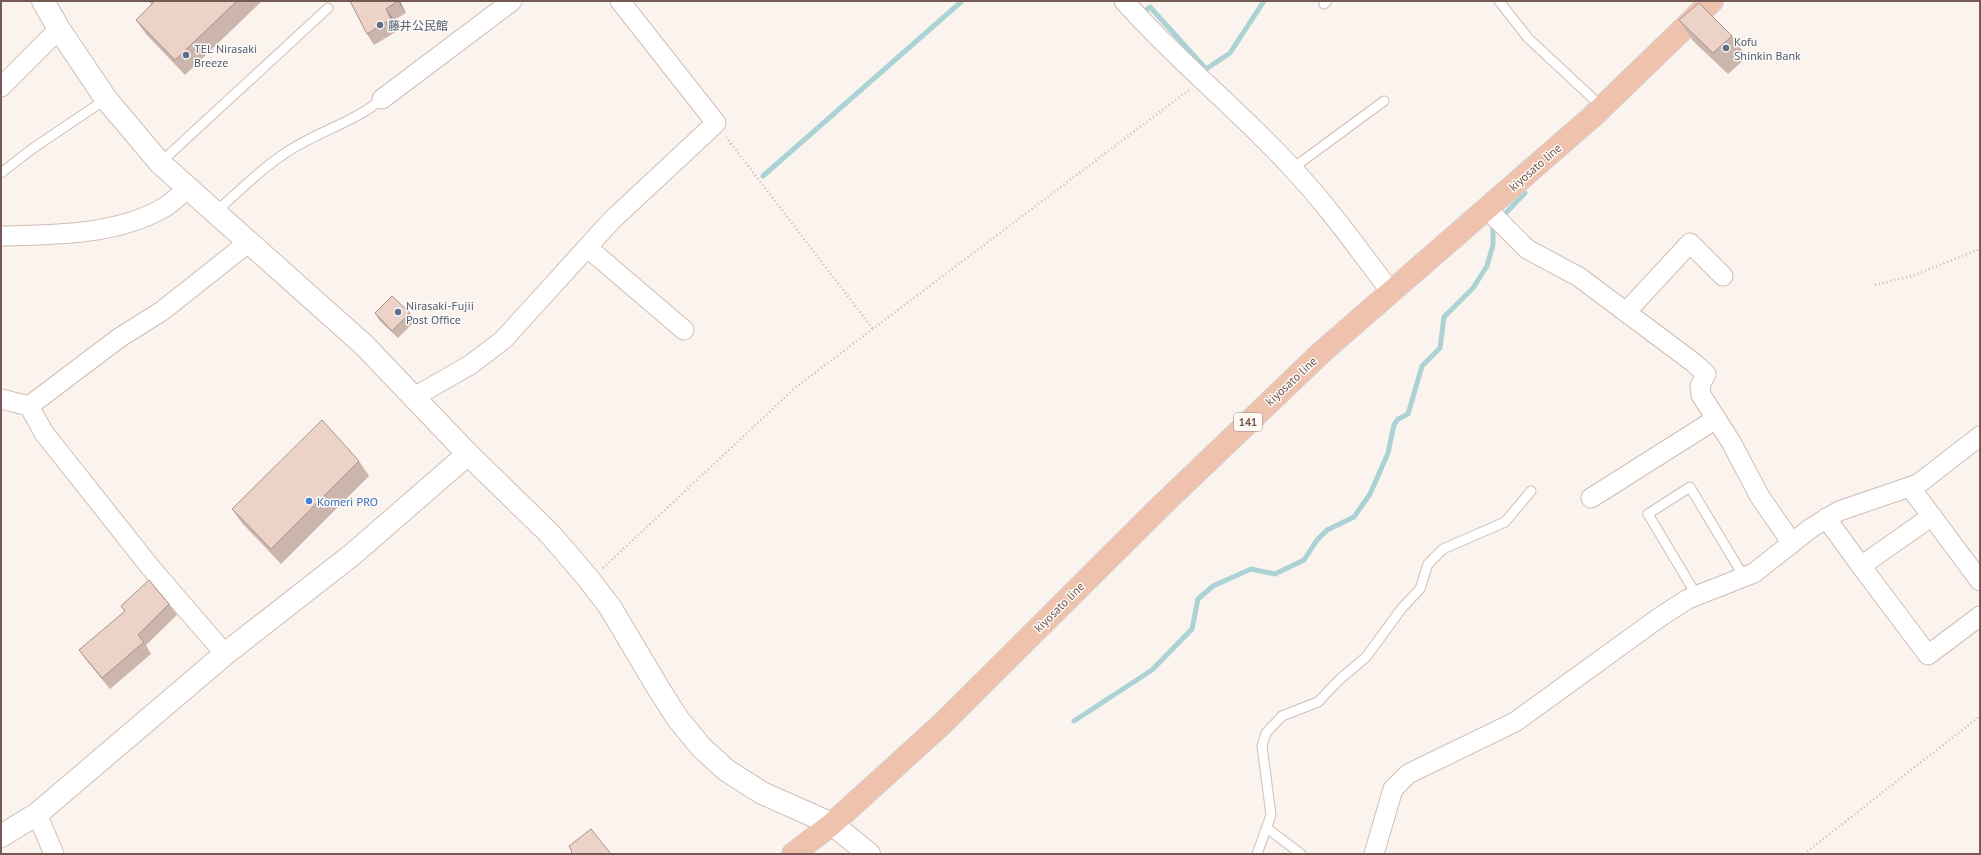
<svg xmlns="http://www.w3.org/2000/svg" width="1981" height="855" viewBox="0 0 1981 855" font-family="'PT Sans','Noto Sans JP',sans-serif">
<rect width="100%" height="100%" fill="#fbf4ee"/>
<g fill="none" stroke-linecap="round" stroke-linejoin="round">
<g stroke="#abd2d4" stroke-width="5">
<path d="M1140 15 1150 7 1206 69 1230 53 1264 1"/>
<path d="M763 176 962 1"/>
<path d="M1501 218 1525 193"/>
<path d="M1074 721 1152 670 1192 629 1198 599 1213 586 1251 569 1275 574 1304 560 1317 540 1327 530 1354 517 1370 494 1388 453 1394 425 1398 419 1408 414 1422 366 1440 348 1444 317 1473 288 1487 266 1493 245V227L1496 224"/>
</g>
<defs>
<g id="service">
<path d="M1499 1 1528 38 1602 107"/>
<path d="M1324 4 1327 1"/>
<path d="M160 163 328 8"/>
<path d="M1293 168 1384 101"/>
<path d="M1 173 32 149 106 99"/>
<path d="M215 212C237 194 257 172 281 156 312 133 352 124 382 99"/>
<path d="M1697 596 1648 514 1690 487 1744 577"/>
<path d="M1267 828 1301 854"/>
<path d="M1257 854 1271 815 1262 746 1266 733 1282 716 1318 702 1339 680 1366 657 1402 608 1420 589 1428 564 1443 549 1505 522 1531 491"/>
</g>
<g id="minor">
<path d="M1124 1C1176 60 1239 110 1292 168 1328 206 1359 250 1391 292"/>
<path d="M1 87 59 29"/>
<path d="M382 99 512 1"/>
<path d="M1487 209 1527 249 1579 277 1694 363 1706 374 1700 386 1701 395 1731 442 1760 497 1792 543"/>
<path d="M1 236C54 235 118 235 165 207 173 202 181 194 188 188"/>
<path d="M588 248 684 330"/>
<path d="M1626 312 1690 243 1723 276"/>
<path d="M414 397 470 365 503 340 612 220 716 123 620 1"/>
<path d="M1 399 29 406 44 433 151 568 225 654"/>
<path d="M29 406 119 338 162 311 249 242"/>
<path d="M1910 487 1980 581"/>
<path d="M1591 498 1716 419"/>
<path d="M1932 516 1861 566 1928 655 1980 616"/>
<path d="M1826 518 1861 566"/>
<path d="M37 814 54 854"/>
<path d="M1374 854 1393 789 1408 774 1515 722 1660 617 1688 599 1754 573 1811 528 1839 511 1918 484 1980 436"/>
</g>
<g id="tertiary">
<path d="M43 1 59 29 106 99 160 163 364 345 468 454 550 534 587 577 610 607 660 691 678 719 701 747 726 770 762 793 832 824"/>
<path d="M1 836 37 814 225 654 353 554 468 454"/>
</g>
<path id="secondary" d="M832 824 869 854"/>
<path id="trunk" d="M793 854 832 824 942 724 1161 506 1323 351 1592 117 1712 1"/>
</defs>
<use href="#service" stroke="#cfbeb6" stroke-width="11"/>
<use href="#minor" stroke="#cfbeb6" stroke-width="21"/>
<use href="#tertiary" stroke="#cfbeb6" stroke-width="24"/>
<use href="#secondary" stroke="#d1bdb4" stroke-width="24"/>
<use href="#trunk" stroke="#d8d1cf" stroke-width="24"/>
<g stroke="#d3b5ab" stroke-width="2.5" stroke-dasharray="1 3" stroke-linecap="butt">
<path d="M726 137 873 329"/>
<path d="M1875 285 1912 276 1980 249"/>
<path d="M603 568 796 387 1189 90"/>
<path d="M1804 854 1980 716"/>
</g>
<use href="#service" stroke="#fff" stroke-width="9"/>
<use href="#minor" stroke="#fff" stroke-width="19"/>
<use href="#tertiary" stroke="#fff" stroke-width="22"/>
<use href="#secondary" stroke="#fff" stroke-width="22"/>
<use href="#trunk" stroke="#efc2ae" stroke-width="22"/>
</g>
<g fill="#ccb5ac">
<path d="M147 1H262L185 75 146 34 136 20 152 4Z"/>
<path d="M350 1H400L406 13 394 20 399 30 374 45 367 34Z"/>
<path d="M1679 20 1732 36 1747 57 1728 74 1693 41Z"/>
<path d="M375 313H410L415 321 398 338 380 321Z"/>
<path d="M359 461 369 476 281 564 242 523 232 509Z"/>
<path d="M169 604 177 615 146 645 151 654 110 689 87 661 79 650 125 612 121 606Z"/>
</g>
<g fill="#a6938c">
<path d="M398 1H400L406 13Z"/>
<path d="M386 9 394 20 399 30 391 19Z"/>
</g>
<g fill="#edd2c8" stroke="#a6938c">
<path d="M155 1H237L175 60 136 20Z"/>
<path d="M350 1H398L386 9 391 19 367 34Z"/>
<path d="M1699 3 1732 36 1713 53 1679 20Z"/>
<path d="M392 296 410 313 392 331 375 313Z"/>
<path d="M322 420 359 461 271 549 232 509Z"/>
<path d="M149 580 169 604 138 635 144 642 102 678 79 650 125 611 121 606Z"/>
<path d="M591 829 611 854H570L572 852 569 846Z"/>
</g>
<g fill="#5c6f8a" stroke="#fef9f4" stroke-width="1.5">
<circle cx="380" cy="25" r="4"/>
<circle cx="1726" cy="48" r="4"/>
<circle cx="186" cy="55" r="4"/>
<circle cx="398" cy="312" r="4"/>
</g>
<circle fill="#3f7fe0" stroke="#fef9f4" stroke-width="1.5" cx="309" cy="501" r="4"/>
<g text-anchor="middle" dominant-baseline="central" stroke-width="3" stroke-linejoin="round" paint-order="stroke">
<rect fill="#fef9f4" stroke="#9d8a83" stroke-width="1" x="1234" y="413" width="28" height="18" rx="3"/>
<g font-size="11" font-weight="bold" fill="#745a52">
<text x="1248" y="422">141</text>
</g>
<g font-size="12" fill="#4e5e75" stroke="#fef9f4" text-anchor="start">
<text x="388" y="25">藤井公民館</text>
<text x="1734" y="41">Kofu<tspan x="1734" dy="14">Shinkin Bank</tspan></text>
<text x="194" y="48">TEL Nirasaki<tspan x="194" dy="14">Breeze</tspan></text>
<text x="406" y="305">Nirasaki-Fujii<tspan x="406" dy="14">Post Office</tspan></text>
</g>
<g font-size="12" fill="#745a52" stroke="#fef9f4">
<text transform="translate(1535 167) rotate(-41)">kiyosato line</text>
<text transform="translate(1291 381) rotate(-43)">kiyosato line</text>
<text transform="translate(1059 607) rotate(-45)">kiyosato line</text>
</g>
<g font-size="12" fill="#366cbe" stroke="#fef9f4" text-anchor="start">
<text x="317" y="501">Komeri PRO</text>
</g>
</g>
<rect width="1981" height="855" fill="none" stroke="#745a52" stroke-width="4"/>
</svg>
